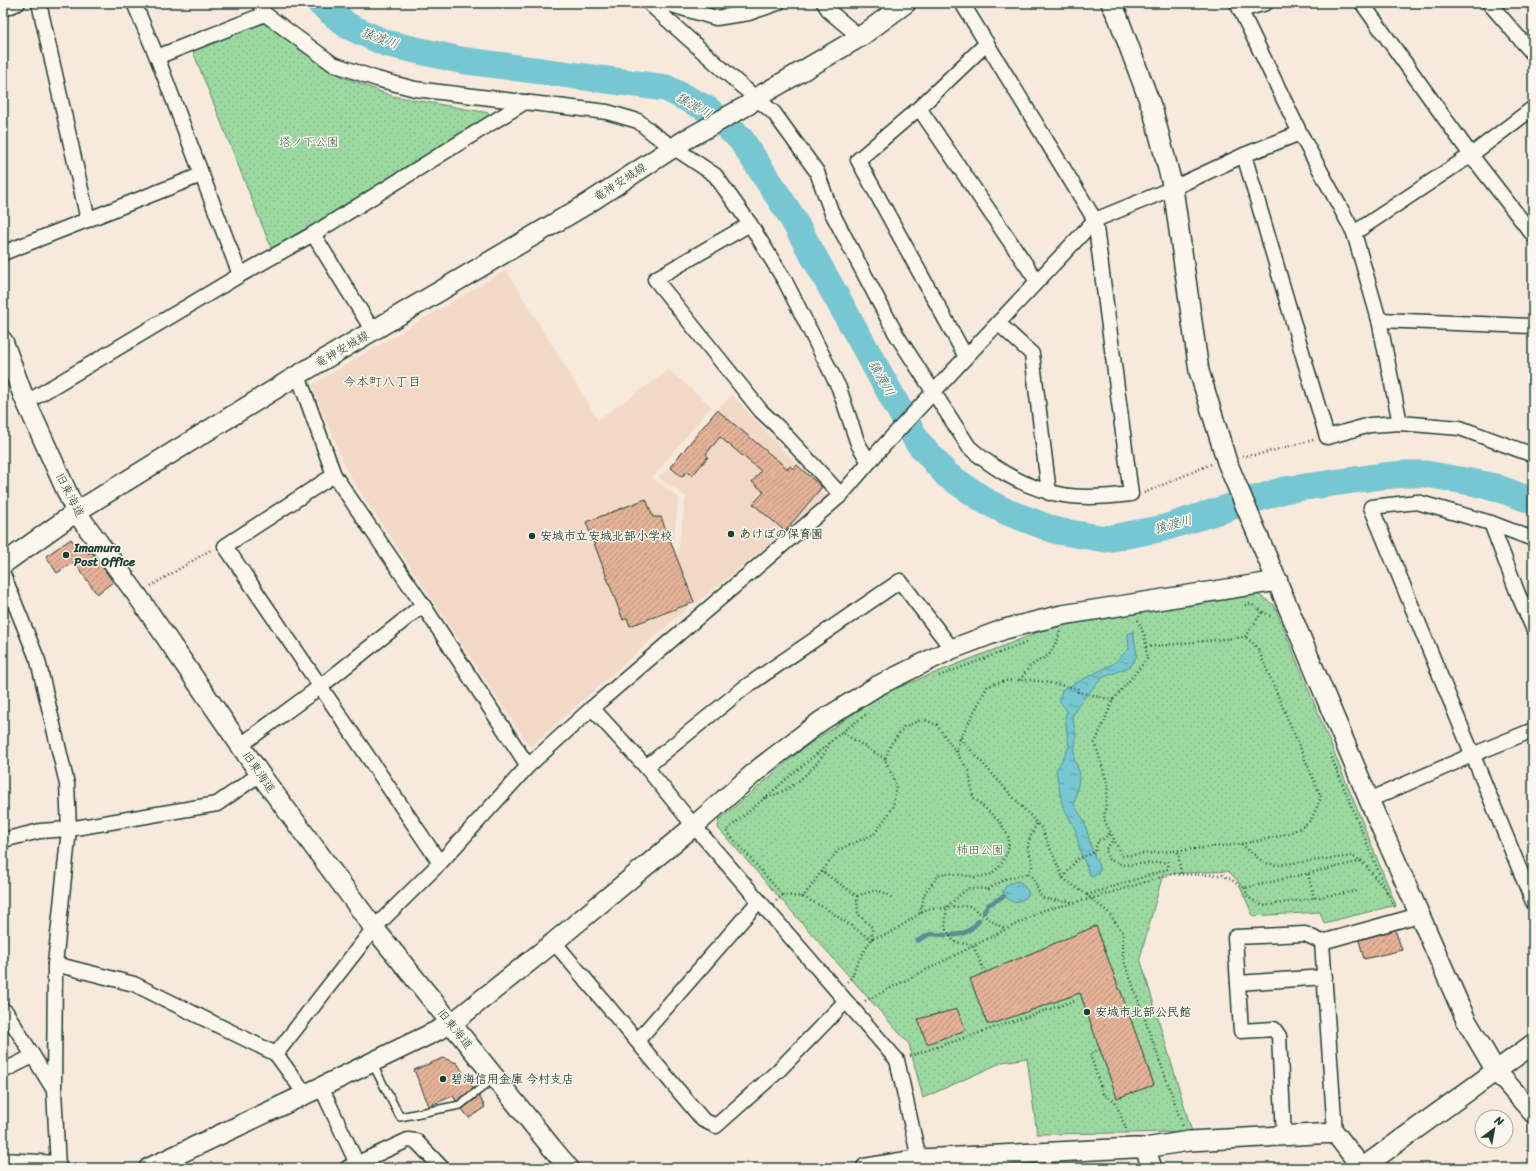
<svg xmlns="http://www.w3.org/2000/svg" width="1536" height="1171" viewBox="0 0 1536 1171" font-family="Sriracha,'Klee One',sans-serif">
<defs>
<pattern id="park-dots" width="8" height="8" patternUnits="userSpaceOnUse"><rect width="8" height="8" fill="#9cd9a1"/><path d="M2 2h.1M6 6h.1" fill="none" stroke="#86bb8b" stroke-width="1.8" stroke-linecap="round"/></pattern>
<pattern id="water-ripples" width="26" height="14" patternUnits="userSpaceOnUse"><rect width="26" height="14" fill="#77c7d2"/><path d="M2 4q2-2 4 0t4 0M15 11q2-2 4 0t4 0" fill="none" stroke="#61a3ab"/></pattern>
<pattern id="building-hatch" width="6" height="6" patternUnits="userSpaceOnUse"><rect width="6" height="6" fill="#e5b298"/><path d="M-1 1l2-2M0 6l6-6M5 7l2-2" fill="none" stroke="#b9927d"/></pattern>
</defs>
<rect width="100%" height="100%" fill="#f7e9db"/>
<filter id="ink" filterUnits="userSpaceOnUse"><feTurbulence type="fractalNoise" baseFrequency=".025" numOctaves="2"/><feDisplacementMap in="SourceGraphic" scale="8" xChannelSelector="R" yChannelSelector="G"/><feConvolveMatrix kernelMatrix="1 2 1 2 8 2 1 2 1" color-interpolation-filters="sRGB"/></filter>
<g filter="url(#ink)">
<g fill="#f2d8c7">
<path d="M506 270 598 420 669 370 711 406 652 478 679 498 668 574 688 607 530 747 348 473 312 385Z"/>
<path d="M732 395 827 497 695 604 675 572 686 497 658 477 670 467 717 410Z"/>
</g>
<g fill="url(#park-dots)" stroke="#5e8b6a">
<path d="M265 22 275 26 300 50 343 77 392 96 489 113 488 117 272 250 192 49Z"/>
<path d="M1256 593 1274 605 1396 905 1324 923 1320 912 1253 916 1238 881 1228 871 1163 874 1140 958 1192 1132 1037 1134 1027 1058 1003 1062 923 1098 909 1044 718 828 719 820 805 747 884 693 1049 628Z"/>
</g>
<g fill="url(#water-ripples)" stroke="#549093">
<path d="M1133 631 1137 655 1131 666 1102 678 1078 705 1072 716 1076 735 1074 759 1080 774 1074 805 1084 820 1092 850 1100 869 1098 874 1091 877 1081 854 1075 829 1062 804 1056 771 1069 747 1065 717 1067 711 1059 700 1062 690 1113 664 1121 656 1129 649 1128 634Z"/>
<path d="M1016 881 1021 882 1028 891V895L1024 899 1014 903 1004 896 1003 891 1007 885Z"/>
</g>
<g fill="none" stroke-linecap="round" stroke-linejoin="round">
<g stroke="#549093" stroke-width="4.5">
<path d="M984 912 988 905 1004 896"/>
<path d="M950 935C961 936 973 930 979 920"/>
<path d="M917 941 930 934 945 935"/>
</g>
<path stroke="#77c7d2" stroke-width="27" d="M320 3 348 26 385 43 460 60 666 88 707 109 740 138 790 214 917 441 947 475 987 502 1007 512 1057 531 1106 539 1164 528 1284 490 1382 476 1406 474H1426L1471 482 1495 487 1533 501"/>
</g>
<g fill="url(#building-hatch)" stroke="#1f3d34">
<path d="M717 410 788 469 790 466 794 469 797 465 822 487 785 531 753 504 764 492 752 482 761 471 720 437 706 454 708 457 692 476 687 471 682 477 670 467Z"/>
<path d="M646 499 653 517H661L694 602 630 626 627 618 623 620 586 522Z"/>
<path d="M71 539 77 547 82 544 89 554 92 552 113 582 97 594 74 562 57 573 46 556Z"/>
<path d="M1096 926 1119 989H1120L1154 1085 1117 1098 1080 993 992 1024H987L970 979Z"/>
<path d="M1395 930 1402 950 1364 959 1359 940Z"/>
<path d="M957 1009 966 1030 927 1044 918 1019Z"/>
<path d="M443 1058 457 1063 473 1088 458 1100 456 1101 453 1096 429 1106 414 1070Z"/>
<path d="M479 1096 485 1107 469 1118 462 1109Z"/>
</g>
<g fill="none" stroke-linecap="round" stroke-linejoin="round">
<defs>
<path id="lane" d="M372 1063 400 1117 460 1105 494 1078"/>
<g id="street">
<path d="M39 3 88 220"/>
<path d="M134 3 157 57 240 275"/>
<path d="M259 3 265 14 333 64 377 79 415 89 607 112 638 121 655 135 715 175 750 224 785 281 839 388 858 444 869 462"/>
<path d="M651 3V5L738 83 774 113 817 172 831 211 896 334 969 447C982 459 991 465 1006 474 1050 499 1083 500 1131 494L1095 220 962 3"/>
<path d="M665 3 716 18 749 13 778 3"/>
<path d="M824 3 830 12 860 37"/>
<path d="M1237 3 1300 133 1354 233 1379 320 1400 423"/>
<path d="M1362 3 1471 155 1533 235"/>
<path d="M1489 3 1533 54"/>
<path d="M3 9 18 3"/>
<path d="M1241 10 1266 3"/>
<path d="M157 57 265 14"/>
<path d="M919 108 1037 281"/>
<path d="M1244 155 1300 133"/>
<path d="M750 224 655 279 761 411 777 426 841 495"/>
<path d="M1354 233 1471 155 1533 108"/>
<path d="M313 234 373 331"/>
<path d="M3 253 201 175"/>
<path d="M1379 320 1533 326"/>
<path d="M998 323 1032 354 1049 493"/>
<path d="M966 357 858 160 919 108 987 43"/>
<path d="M298 375 334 475 423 605 528 766"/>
<path d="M27 402 240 275 313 234 525 102"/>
<path d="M334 475 225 546 440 863"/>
<path d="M1491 523 1518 594 1533 628"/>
<path d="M1533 539 1491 523 1417 502 1371 507 1533 902"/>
<path d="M3 574 38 661 67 784 69 829 55 964 54 1090 58 1168"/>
<path d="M592 708 646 767 694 826 897 1060 921 1168"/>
<path d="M241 745 321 686 423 605"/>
<path d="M646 767 744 688 900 581 952 649"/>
<path d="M1369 800 1472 755 1533 730"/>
<path d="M3 840 40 831 69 829 217 804 260 774"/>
<path d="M554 942 703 1120 716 1126 778 1071 845 1002"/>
<path d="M55 964 134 984 276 1054 305 1094"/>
<path d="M1238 983 1325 977"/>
<path d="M3 1010 6 1012 54 1090"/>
<path d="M637 1041 759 901"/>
<path d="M276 1054 374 928 440 863 528 766 592 708 841 495 877 453 966 357 1095 220 1173 188 1244 155 1327 437 1370 425 1400 423 1460 428 1533 455"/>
<path d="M3 1071 33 1056"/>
<path d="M321 1087 359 1168"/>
<path d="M1335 1133 1322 942 1419 915"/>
<path d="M1284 1137 1279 1036 1274 1029 1241 1031 1235 937 1305 934 1322 942"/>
<path d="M3 1160 58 1163"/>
<path d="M347 1168 408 1140 416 1141 442 1168"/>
</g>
<g id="secondary">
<path d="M1111 3 1118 17 1153 111 1173 188 1199 371 1227 462 1369 800 1466 1020 1496 1071 1533 1113"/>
<path d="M3 341 23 395 76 512 137 595 260 774 374 928 552 1148 569 1168"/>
<path d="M3 564 76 512 298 375 587 204 685 140 748 105 756 98 860 37 906 3"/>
<path d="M1145 1148 1152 1168"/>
<path d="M149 1168 321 1087 451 1024 554 942 694 826 761 767 821 721 877 686 952 649 1005 629 1062 615 1278 581"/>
<path d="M866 1168 920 1159 1133 1148H1145L1189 1141 1335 1133 1362 1168"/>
<path d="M1362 1168 1533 1044"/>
</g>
</defs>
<use href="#lane" stroke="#1f3d34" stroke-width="10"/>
<use href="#street" stroke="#1f3d34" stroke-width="17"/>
<use href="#secondary" stroke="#1f3d34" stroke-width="22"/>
<g stroke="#1f3d34" stroke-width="2.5" stroke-dasharray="1 3" stroke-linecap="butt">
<path d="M1242 456 1256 455 1313 440"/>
<path d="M1144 493 1211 464"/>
<path d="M151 586 212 549"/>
<path d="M1245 605 1251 604 1273 618"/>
<path d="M1138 620 1145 637 1147 659 1113 700 1095 743 1108 785 1104 819 1122 856 1241 844 1264 863 1278 865 1352 856 1362 861 1384 888"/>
<path d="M1146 647 1245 637 1263 611"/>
<path d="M939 676 1028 642"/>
<path d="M1020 680 1030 666 1049 655 1058 639 1060 631"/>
<path d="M842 732 868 713"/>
<path d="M960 738 1042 829 1063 878 1087 895 1109 913 1123 933V958L1183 1126"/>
<path d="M957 752 959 741 987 687C1015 673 1050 683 1079 689L1078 692 1113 700"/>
<path d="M1330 754 1387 892"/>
<path d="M763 798C789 794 818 767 829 745"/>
<path d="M1241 844C1259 840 1300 835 1311 819 1315 813 1318 804 1321 797L1258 649 1252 642 1245 637"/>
<path d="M1178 852 1181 874"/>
<path d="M1028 874C1037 861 1029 859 1028 847 1028 839 1034 830 1037 823"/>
<path d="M1308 874 1314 898"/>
<path d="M1063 878 1077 859 1095 852 1098 840 1103 839 1111 833"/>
<path d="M1245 888 1248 897 1263 906 1357 891"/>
<path d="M1387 892 1395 907"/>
<path d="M783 895 726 831 842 732 885 759"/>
<path d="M1087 895 1168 869V862L1123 865 1108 859 1106 849 1114 839"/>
<path d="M857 896C872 891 878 887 892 898"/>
<path d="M803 897 825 908 866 936 872 938V927L858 914 857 896 822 871"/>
<path d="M776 901 783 895 803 897 838 850 874 834 893 808 896 785 885 759 891 744 904 727 923 719 937 725 969 771 973 797 1000 822 1009 838 1008 851 1000 866 990 875 975 877 948 873 940 874 925 892 920 914"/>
<path d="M985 973 973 945 954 942 945 928 947 907 968 888 989 889 1005 879 1028 874C1038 877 1035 896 1046 899 1053 901 1062 900 1070 901L1073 903"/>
<path d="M847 982 852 977 855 967 872 938 887 935 927 909 969 906 1005 929"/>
<path d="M865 1001 1044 910 1097 897 1171 874 1223 875 1245 888 1362 861"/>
<path d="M1100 1049 1090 1054 1103 1094 1115 1101 1127 1132"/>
<path d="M910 1056 1077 1000"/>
</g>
<use href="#lane" stroke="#fbf7ec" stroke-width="7"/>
<use href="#street" stroke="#fbf7ec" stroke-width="14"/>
<use href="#secondary" stroke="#fbf7ec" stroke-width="19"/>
</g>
</g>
<g fill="#1f3d34" stroke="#fbf7ec" stroke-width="1.5">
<circle cx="731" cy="534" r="4"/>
<circle cx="532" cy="536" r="4"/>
<circle cx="66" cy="555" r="4"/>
<circle cx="1087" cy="1012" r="4"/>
<circle cx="443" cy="1079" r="4"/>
</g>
<g text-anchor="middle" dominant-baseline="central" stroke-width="3" stroke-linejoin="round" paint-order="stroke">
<g font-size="12" fill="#385c4a" stroke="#fbf7ec">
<text x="309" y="142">塔ノ下公園</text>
<text x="980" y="850">柿田公園</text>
</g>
<g font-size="12" fill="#1f3d34" stroke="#fbf7ec">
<text transform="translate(620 182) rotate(-33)">竜神安城線</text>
<text transform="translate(342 349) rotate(-30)">竜神安城線</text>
<text transform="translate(70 495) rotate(63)">旧東海道</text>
<text transform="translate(259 772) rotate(55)">旧東海道</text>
<text transform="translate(455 1029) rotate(51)">旧東海道</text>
</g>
<g font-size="12" font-weight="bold" fill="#1f3d34" stroke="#fbf7ec" text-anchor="start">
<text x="739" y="534">あけぼの保育園</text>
<text x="540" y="536">安城市立安城北部小学校</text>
<text x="74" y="548">Imamura<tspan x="74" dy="14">Post Office</tspan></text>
<text x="1095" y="1012">安城市北部公民館</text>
<text x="451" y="1079">碧海信用金庫 今村支店</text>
</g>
<g font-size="13" font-style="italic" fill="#35605c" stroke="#fbf7ec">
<text transform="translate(380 38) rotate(20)">猿渡川</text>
<text transform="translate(694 105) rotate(30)">猿渡川</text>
<text transform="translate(882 378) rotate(61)">猿渡川</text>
<text transform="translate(1173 524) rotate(-15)">猿渡川</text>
</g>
<g font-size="13" fill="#1f3d34" stroke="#fbf7ec">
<text x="382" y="381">今本町八丁目</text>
</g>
</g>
<rect width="1536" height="1171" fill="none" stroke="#fbf7ec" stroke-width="16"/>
<rect x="8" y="8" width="1520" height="1155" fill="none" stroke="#1f3d34" stroke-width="1.5" filter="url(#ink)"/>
<g transform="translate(1494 1129) rotate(32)"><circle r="19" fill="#fbf7ec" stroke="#a3ada2"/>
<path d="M0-3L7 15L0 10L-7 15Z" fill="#1f3d34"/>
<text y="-6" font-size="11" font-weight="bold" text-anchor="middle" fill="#1f3d34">N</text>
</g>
</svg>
